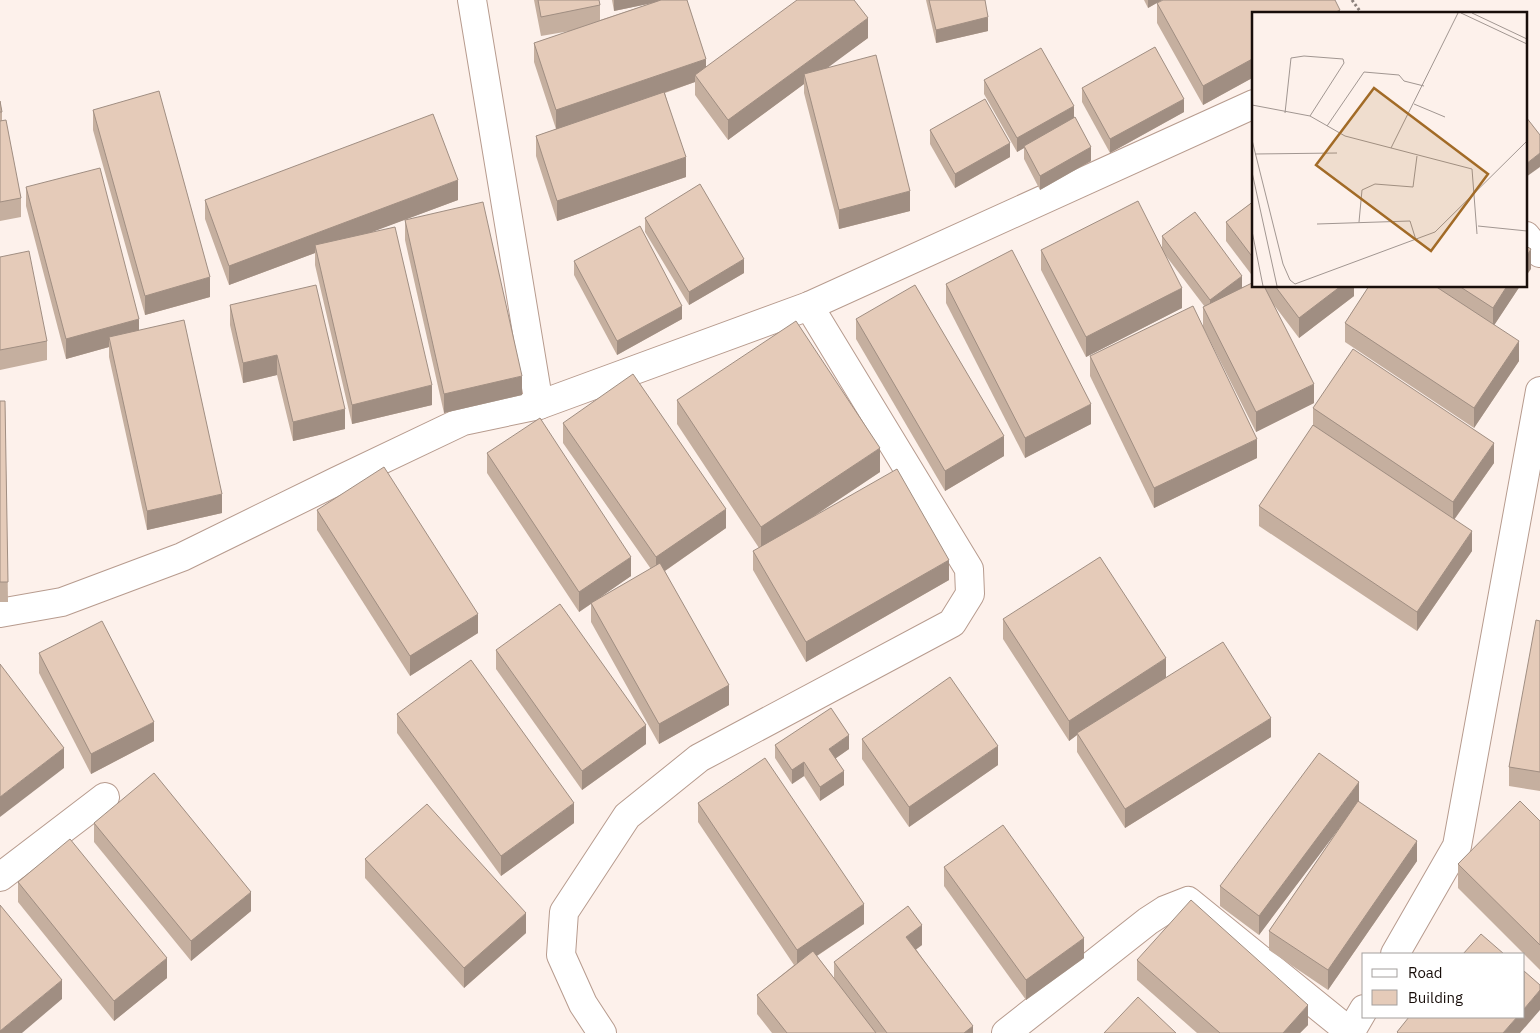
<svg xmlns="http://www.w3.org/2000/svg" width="1540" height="1033" viewBox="0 0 1540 1033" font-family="'IBM Plex Sans',sans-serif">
<rect width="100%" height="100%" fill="#fdf1eb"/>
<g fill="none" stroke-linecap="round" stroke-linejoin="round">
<defs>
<g id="minor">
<path d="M472 0 539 405"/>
<path d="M1526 236 1540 253"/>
<path d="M0 613 62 602 182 557 337 481 463 421 539 405 809 306 1254 104"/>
<path d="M0 877 105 797"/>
<path d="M1395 954 1457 846 1540 391"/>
<path d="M602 1033 583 1004 561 955 564 912 627 816 699 758 952 623 970 594 969 569 809 306"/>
<path d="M1006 1033 1148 921 1165 910 1188 901 1350 1032"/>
<path d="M1350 1033 1364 1009"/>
</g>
</defs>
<use href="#minor" stroke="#b79b8e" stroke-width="30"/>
<path stroke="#8c817c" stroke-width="3" stroke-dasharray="2.5 2.5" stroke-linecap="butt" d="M1352 0 1362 14"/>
<use href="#minor" stroke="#fff" stroke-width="28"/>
</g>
<g fill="#c5af9f">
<path d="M534 0H599L600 5V20L652 3 614 11 612 0H687L706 67 868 38 827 67 910 211 839 229 804 93V84L728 140 695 95V82L665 93 686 177 557 221 536 156V136L556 129 534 62V43L570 31 541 36Z"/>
<path d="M926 0H985L988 31 936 43Z"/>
<path d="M1144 0H1162L1148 8Z"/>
<path d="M1157 3 1340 14H1254V77L1203 105 1157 23Z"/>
<path d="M984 80 1074 118 1091 161 1040 190 1024 159V148L1017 152 984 94Z"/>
<path d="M1082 88 1184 112 1110 153 1082 102Z"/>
<path d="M0 101 2 112V120L21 198V217L0 221Z"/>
<path d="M93 110 210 297 145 315 93 130Z"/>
<path d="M930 130 1010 157 955 188 930 144Z"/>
<path d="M26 187 139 330 222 513 147 530 109 357V347L66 359 26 206Z"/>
<path d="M205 200H458L371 232 432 405 352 424 315 265V253L229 285 205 219Z"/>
<path d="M1254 201V278L1226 241V222Z"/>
<path d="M645 218 744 273 689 305 645 232Z"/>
<path d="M405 220 522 395 444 413 405 240Z"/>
<path d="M1162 236 1242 287 1254 286H1354V296L1299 338 1274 305 1314 403 1256 432 1203 327V307H1205L1163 252 1182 308 1086 357 1041 270V250L1162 249Z"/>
<path d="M0 257 47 341V360L0 370Z"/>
<path d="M574 261 682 319 617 355 574 275Z"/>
<path d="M946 284 1091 424 1025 458 946 303Z"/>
<path d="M1369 286H1520L1494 325 1519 361 1474 428 1345 342V323Z"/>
<path d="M230 305 345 429 293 441 277 375 243 383 230 325Z"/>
<path d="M856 319 1004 456 945 491 856 339Z"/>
<path d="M1090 356 1257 458 1154 508 1090 376Z"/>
<path d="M677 400 880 472 816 515 949 580 806 662 753 570V551L759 548 677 424Z"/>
<path d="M0 401H5L8 602H0Z"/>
<path d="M1313 408 1494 463 1454 520 1472 551 1417 631 1259 526V506L1313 426Z"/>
<path d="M563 423 726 528 665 571 729 705 659 744 591 622V604L579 612 487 473V453L631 576 599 598 651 569 563 443Z"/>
<path d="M317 510 478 633 410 676 317 530Z"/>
<path d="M1003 619 1166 677 1271 737 1125 828 1077 752V735L1069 741 1003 639Z"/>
<path d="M1540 621V791L1509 786V767Z"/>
<path d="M496 650 646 744 582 790 496 669Z"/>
<path d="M39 653 154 741 91 774 39 673Z"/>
<path d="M397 714 574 823 501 876 397 733Z"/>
<path d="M862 739 998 765 909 827 862 759Z"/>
<path d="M775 745 849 749 836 758 844 785 820 801 804 776 792 784 775 758Z"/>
<path d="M1358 802 1417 861 1328 990 1269 950V931L1345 820 1259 935 1220 906V886Z"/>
<path d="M698 803 864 924 817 956 834 978V962L922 945 916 949 973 1033H772L757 1014V995L794 965 698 822Z"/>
<path d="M1540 821V970L1458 888V864Z"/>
<path d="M94 823 251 911 191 961 94 842Z"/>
<path d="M365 859 526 933 464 988 365 878Z"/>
<path d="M944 867 1084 958 1026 1000 944 886Z"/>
<path d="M18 882 167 978 114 1021 18 902Z"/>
<path d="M1137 960 1308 1025 1300 1033H1197L1137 980Z"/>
</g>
<g fill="#a08e82">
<path d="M614 0H667L614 11Z"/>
<path d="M1148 0H1162L1148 8Z"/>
<path d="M1340 10V14H1332Z"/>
<path d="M988 17V31L936 43V30Z"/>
<path d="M868 18V38L807 83 804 74V84L728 140V120Z"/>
<path d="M1254 58V77L1203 105V86Z"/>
<path d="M706 59V79L695 75V82L556 130V110Z"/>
<path d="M1184 99V112L1110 153V139Z"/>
<path d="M1074 106V120L1024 146V148L1017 152V138Z"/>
<path d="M1010 143V157L955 188V174Z"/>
<path d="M1091 147V161L1040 190V176Z"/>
<path d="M1540 153V167L1526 177V164Z"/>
<path d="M686 157V177L557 221V201Z"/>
<path d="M458 180V200L316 253 315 245V253L229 285V266Z"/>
<path d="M910 191V211L839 229V210Z"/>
<path d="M1531 249V269L1526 276V257Z"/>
<path d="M744 259V273L689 305V292Z"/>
<path d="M1242 276V289L1210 314V300Z"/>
<path d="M210 277V297L145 315V296Z"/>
<path d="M1341 286H1354V296L1299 338V318Z"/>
<path d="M1507 286H1520L1493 327V308Z"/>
<path d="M1182 288V308L1086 357V337Z"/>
<path d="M682 306V319L617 355V341Z"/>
<path d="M139 319V339L109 337V347L66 359V339Z"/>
<path d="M1519 341V361L1474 428V408Z"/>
<path d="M277 355V375L243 383V363Z"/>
<path d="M522 376V395L444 413V394Z"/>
<path d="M1314 384V403L1256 432V412Z"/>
<path d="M432 385V405L352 424V405Z"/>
<path d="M1091 404V424L1025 458V438Z"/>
<path d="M345 409V429L293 441V422Z"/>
<path d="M1004 436V456L945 491V471Z"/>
<path d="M1257 439V458L1154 508V488Z"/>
<path d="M1494 443V463L1453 521V502Z"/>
<path d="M880 448V472L761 551V527Z"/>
<path d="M222 494V513L147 530V511Z"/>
<path d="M726 509V528L656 577V557Z"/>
<path d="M1472 531V551L1417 631V612Z"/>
<path d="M631 557V576L579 612V592Z"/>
<path d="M949 560V580L806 662V642Z"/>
<path d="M478 614V633L410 676V656Z"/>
<path d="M1166 658V678L1077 733V735L1069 741V721Z"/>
<path d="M729 685V705L659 744V724Z"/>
<path d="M1271 718V737L1125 828V809Z"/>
<path d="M154 722V741L91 774V754Z"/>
<path d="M646 725V744L582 790V771Z"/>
<path d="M849 735V749L829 763V749Z"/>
<path d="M998 746V765L909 827V807Z"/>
<path d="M64 748V768L0 817V797Z"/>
<path d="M804 762V776L792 784V770Z"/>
<path d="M844 771V785L820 801V787Z"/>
<path d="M1359 782V802L1259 935V916Z"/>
<path d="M574 803V823L501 876V856Z"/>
<path d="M1417 841V861L1328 990V970Z"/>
<path d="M251 892V911L191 961V941Z"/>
<path d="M864 904V924L797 969V950Z"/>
<path d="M526 913V933L464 988V968Z"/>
<path d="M922 925V945L906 957V937Z"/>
<path d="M1084 938V958L1026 1000V980Z"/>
<path d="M167 958V978L114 1021V1001Z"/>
<path d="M62 980V999L22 1033H0V1031Z"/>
<path d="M1540 990V1010L1520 1033H1503L1517 1017H1524V1009Z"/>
<path d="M1308 1005V1025L1300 1033H1283Z"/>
<path d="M973 1026V1033H964Z"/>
</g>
<g fill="#e5cbb9" stroke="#a08e82">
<path d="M538 0H599L600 5 541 17Z"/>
<path d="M661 0H687L706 59 556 110 534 43Z"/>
<path d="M797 0H854L868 18 728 120 695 75Z"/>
<path d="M929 0H985L988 17 936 30Z"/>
<path d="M1163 0H1335L1340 10 1332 14H1254V58L1203 86 1157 3Z"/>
<path d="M1155 47 1184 99 1110 139 1082 88Z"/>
<path d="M1041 48 1074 106 1017 138 984 80Z"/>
<path d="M876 55 910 191 839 210 804 74Z"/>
<path d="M159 91 210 277 145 296 93 110Z"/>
<path d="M664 92 686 157 557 201 536 136Z"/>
<path d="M985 99 1010 143 955 174 930 130Z"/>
<path d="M0 101 2 112H0Z"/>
<path d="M433 114 458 180 229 266 205 200Z"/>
<path d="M1075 117 1091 147 1040 176 1024 146Z"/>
<path d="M1526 117 1540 135V153L1526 164Z"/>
<path d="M6 120 21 198 0 202V121Z"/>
<path d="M100 168 139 319 66 339 26 187Z"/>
<path d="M700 184 744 259 689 292 645 218Z"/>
<path d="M1138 201 1182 288 1086 337 1041 250Z"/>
<path d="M1254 201V259L1226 222Z"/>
<path d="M483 202 522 376 444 394 405 220Z"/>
<path d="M1195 212 1242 276 1210 300 1162 236Z"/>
<path d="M640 226 682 306 617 341 574 261Z"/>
<path d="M395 227 432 385 352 405 315 245Z"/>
<path d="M1526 246 1531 249 1526 257Z"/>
<path d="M1012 250 1091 404 1025 438 946 284Z"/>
<path d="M29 251 47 341 0 350V257Z"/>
<path d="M1254 282V286H1264L1314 384 1256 412 1203 307Z"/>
<path d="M316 285 345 409 293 422 277 355 243 363 230 305Z"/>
<path d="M915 285 1004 436 945 471 856 319Z"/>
<path d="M1275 286H1341L1299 318Z"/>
<path d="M1369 286H1435L1519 341 1474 408 1345 323Z"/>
<path d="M1459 286H1507L1493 308Z"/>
<path d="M1193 306 1257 439 1154 488 1090 356Z"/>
<path d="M184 320 222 494 147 511 109 337Z"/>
<path d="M796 321 880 448 761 527 677 400Z"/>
<path d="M1353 349 1494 443 1453 502 1313 408Z"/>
<path d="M633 374 726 509 656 557 563 423Z"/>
<path d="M0 401H5L8 582H0Z"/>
<path d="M540 418 631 557 579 592 487 453Z"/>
<path d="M1313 425 1472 531 1417 612 1259 506Z"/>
<path d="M384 467 478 614 410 656 317 510Z"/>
<path d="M897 469 949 560 806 642 753 551Z"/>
<path d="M1100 557 1166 658 1069 721 1003 619Z"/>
<path d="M660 563 729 685 659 724 591 603Z"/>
<path d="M560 604 646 725 582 771 496 650Z"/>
<path d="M1536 620 1540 621V772L1509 767Z"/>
<path d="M102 621 154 722 91 754 39 653Z"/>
<path d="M1223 642 1271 718 1125 809 1077 733Z"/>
<path d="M471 660 574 803 501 856 397 714Z"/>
<path d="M0 664 64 748 0 797Z"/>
<path d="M950 677 998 746 909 807 862 739Z"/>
<path d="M831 708 849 735 829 749 844 771 820 787 804 762 792 770 775 745Z"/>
<path d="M1319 753 1359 782 1259 916 1220 886Z"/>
<path d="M765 758 864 904 797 950 698 803Z"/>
<path d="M154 773 251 892 191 941 94 823Z"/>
<path d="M1358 801 1417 841 1328 970 1269 931Z"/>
<path d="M1520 801 1540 821V945L1458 864Z"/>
<path d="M427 804 526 913 464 968 365 859Z"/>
<path d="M1003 825 1084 938 1026 980 944 867Z"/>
<path d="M70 839 167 958 114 1001 18 882Z"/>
<path d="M1191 900 1308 1005 1283 1033H1220L1137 960Z"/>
<path d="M0 905 62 980 0 1031Z"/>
<path d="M908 906 922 925 906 937 973 1026 964 1033H887L834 962Z"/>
<path d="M1481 934 1504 954H1463Z"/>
<path d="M813 951 876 1033H787L757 995Z"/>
<path d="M1524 971 1540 985V990L1524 1009Z"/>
<path d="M1138 997 1176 1033H1104Z"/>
<path d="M1409 1017H1517L1503 1033H1398L1397 1032Z"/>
</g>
<g transform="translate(1252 12)">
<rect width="275" height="275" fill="#fdf1eb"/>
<path fill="none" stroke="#a19691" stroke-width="1" d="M209 1 275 32M220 1 275 27M162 92 193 105M0 93 58 104 93 124 220 157 225 222M33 101 39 46 52 44 91 47 92 51 58 104M75 114 112 60 147 63 152 69 172 74M0 128 31 252 38 268 43 272 183 220 275 129M139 136 206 1M3 142 85 141M0 160 25 274M107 210 110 178 123 172 161 175 165 144M65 212 158 209 164 228M226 214 275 219M0 219 11 274"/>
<path fill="#a26b27" fill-opacity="0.15" stroke="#a26b27" stroke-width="2.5" d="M122 76 236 162 179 239 64 153Z"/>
<rect width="275" height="275" fill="none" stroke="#180e0a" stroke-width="2.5"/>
</g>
<rect x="1362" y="953" width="162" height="65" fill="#ffffff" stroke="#a39f9d"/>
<rect x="1372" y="969" width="25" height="8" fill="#ffffff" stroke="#a39f9d"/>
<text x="1408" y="978" font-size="15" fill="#180e0a">Road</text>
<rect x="1372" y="990" width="25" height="15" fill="#e5cbb9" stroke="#a39f9d"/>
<text x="1408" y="1003" font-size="15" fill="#180e0a">Building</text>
</svg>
